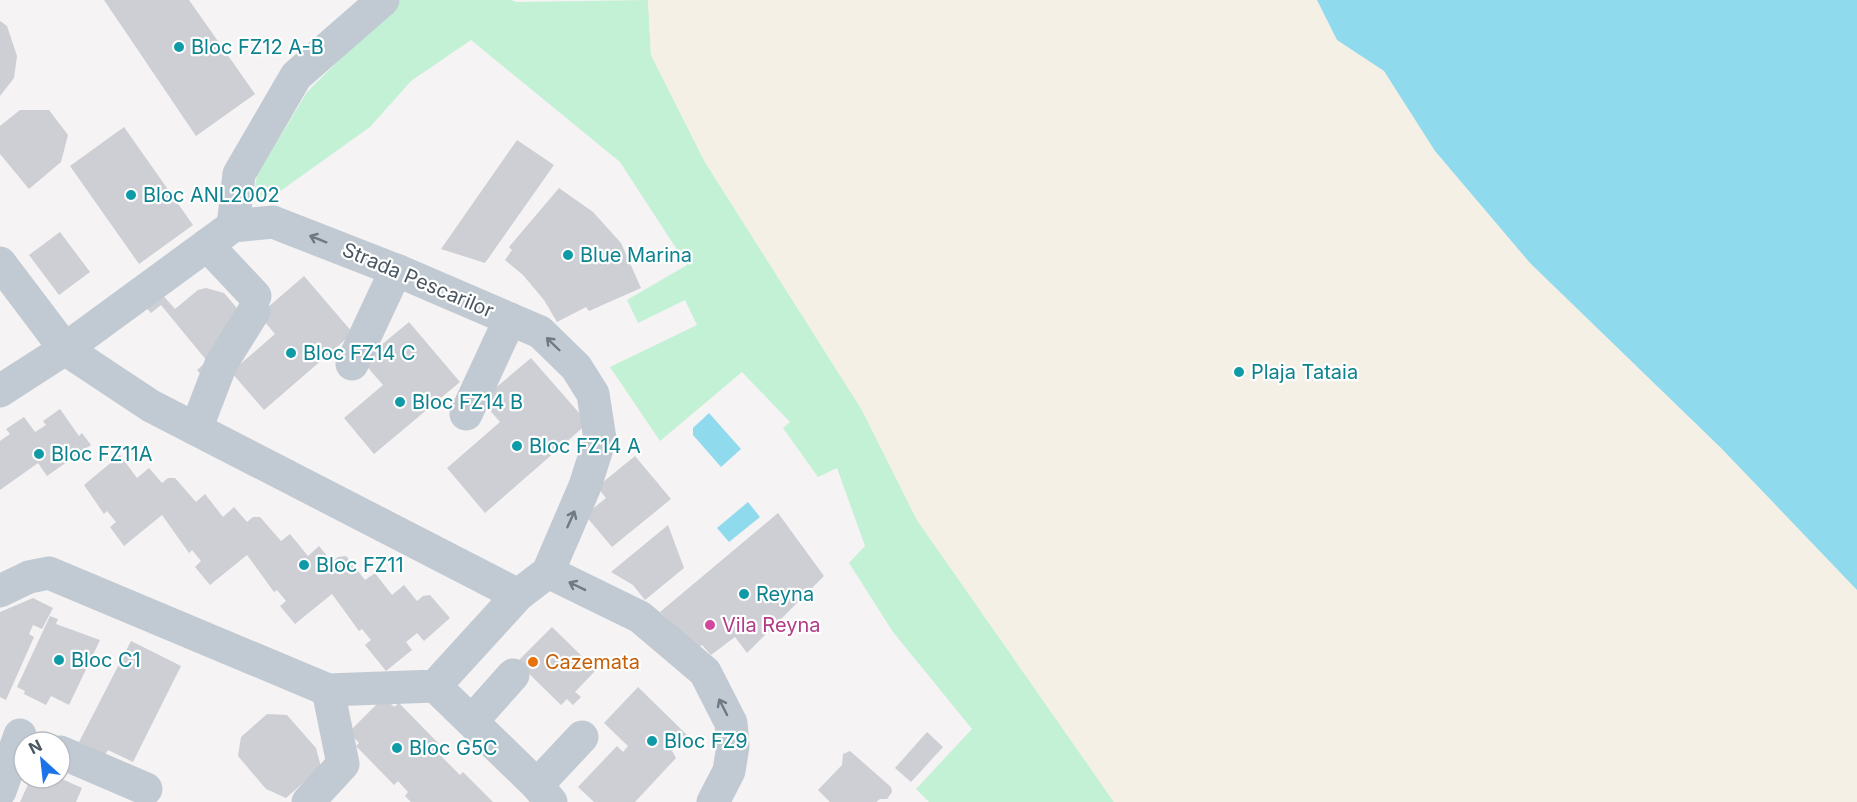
<svg xmlns="http://www.w3.org/2000/svg" width="1857" height="802" viewBox="0 0 1857 802" font-family="Inter,sans-serif">
<rect width="100%" height="100%" fill="#f5f3f3"/>
<path fill="#c3f1d5" d="M400 0H511L516 2 648 0 651 55 705 162 862 410 917 520 1114 802H929L916 789 972 729 893 632 849 563 865 546 837 468 818 477 783 428 790 422 742 372 660 441 610 367 697 325 685 300 638 323 627 300 687 265 620 162 471 40 411 81 370 127 279 192 253 199 257 175 307 92Z"/>
<path fill="#f5f0e5" d="M648 0H1317L1337 40 1384 71 1435 151 1530 263 1721 448 1857 590V802H1114L917 520 862 410 705 162 651 55Z"/>
<g fill="#90daee">
<path d="M1317 0H1857V590L1721 448 1530 263 1435 151 1384 71 1337 40Z"/>
<path d="M709 413 741 449 721 467 693 435V428Z"/>
<path d="M748 502 760 517 729 542 717 528Z"/>
</g>
<g fill="#cdcfd5">
<path d="M104 0H189L255 94 196 136Z"/>
<path d="M0 21 7 26 17 56 14 78 0 96Z"/>
<path d="M20 110H49L68 135 61 162 29 189 0 154V126Z"/>
<path d="M124 127 193 225 139 264 70 166Z"/>
<path d="M517 140 554 165 485 263 441 249Z"/>
<path d="M559 188 593 212 621 243 641 288 589 311 586 307 557 322 544 300 523 275 505 260 512 250 509 247Z"/>
<path d="M60 232 90 272 59 295 29 255Z"/>
<path d="M304 276 353 333 264 410 231 372 275 334 259 315Z"/>
<path d="M206 288 224 293 236 307 237 316 203 377 197 370 207 361 161 305 151 313 144 305 160 292 175 309 198 290Z"/>
<path d="M409 322 460 382 374 454 344 418 383 385 362 361Z"/>
<path d="M531 358 588 423 485 513 447 468 500 422 481 400Z"/>
<path d="M60 409 79 436 82 433 91 445 47 476 38 463 0 490V441L10 434 6 429 24 417 35 432 46 425 43 421Z"/>
<path d="M120 455 137 478 149 468 162 483 168 478H175L196 502 205 494 223 517 234 507 247 522 253 517H260L281 541 290 534 308 556 319 546 332 562 338 557 346 556 365 580 375 573 392 595 404 585 417 601 423 596 430 595 450 618 424 641 417 633 406 642 412 650 386 671 365 645 371 640 362 629 359 631 332 594 295 624 280 606 286 601 277 590 274 592 247 555 210 585 195 567 201 561 192 550 189 553 162 515 124 546 110 527 116 522 107 511 104 514 84 485Z"/>
<path d="M635 456 671 499 612 547 585 515 606 498 597 487Z"/>
<path d="M778 513 824 576 747 653 735 637 711 655 702 645 698 648 660 612Z"/>
<path d="M668 525 684 568 645 600 633 585 611 572Z"/>
<path d="M33 598 53 608 42 629 33 625 29 634 34 637 6 700 0 697V612Z"/>
<path d="M50 616 58 619 56 624 100 640 69 705 51 696 46 705 24 694 25 691 17 687Z"/>
<path d="M552 627 596 670 575 692 581 697 573 705 567 699 561 705 517 662Z"/>
<path d="M131 641 181 666 133 762 108 750 105 755 79 742Z"/>
<path d="M638 687 687 735 672 751 676 758 635 802H594L578 787 617 746 623 752 628 746 604 723Z"/>
<path d="M384 697 394 707 399 703 440 745 435 750 460 775 463 772 493 802H411L405 796 408 792 398 781 394 785 356 746 359 743 349 732Z"/>
<path d="M267 714 287 715 316 748 321 767 286 798 266 789 238 756 241 737Z"/>
<path d="M927 732 943 747 911 782 895 768Z"/>
<path d="M850 751 891 787 892 792 887 799H880L876 802H830L818 790 842 765 843 754Z"/>
<path d="M31 778H60L82 788 76 802H20Z"/>
</g>
<g fill="none" stroke-linecap="round" stroke-linejoin="round">
<g stroke="#c1cad2" stroke-width="33">
<path d="M233 226 239 174 296 76 383 0"/>
<path d="M207 245 255 296"/>
<path d="M0 263 65 349 151 406 518 595"/>
<path d="M352 364 396 270"/>
<path d="M0 391 65 349 233 226 273 222 396 270 540 332 576 367 593 394 600 439 585 486 548 572 518 595 435 686 328 690 49 573 29 577 0 591"/>
<path d="M466 414 510 319"/>
<path d="M196 429 221 364 254 311"/>
<path d="M548 572 640 617 705 672 731 723 733 746 729 771 713 802"/>
<path d="M435 686 537 785 551 802"/>
<path d="M472 721 513 675"/>
<path d="M60 752 146 789"/>
<path d="M537 785 582 737"/>
<path d="M0 791 20 735"/>
<path d="M308 802 343 764 328 690"/>
</g>
</g>
<defs><path id="oneway-shaft" d="M-6 0H5M1.5-3L5.5 0L1.5 3" fill="none" stroke-width="1.6" stroke-linecap="round" stroke-linejoin="round" transform="scale(1.5)"/></defs>
<g stroke="#6e7983">
<use href="#oneway-shaft" transform="translate(318 239) rotate(-158)"/>
<use href="#oneway-shaft" transform="translate(553 344) rotate(-136)"/>
<use href="#oneway-shaft" transform="translate(571 519) rotate(-66)"/>
<use href="#oneway-shaft" transform="translate(577 586) rotate(-154)"/>
<use href="#oneway-shaft" transform="translate(723 707) rotate(-117)"/>
</g>
<g fill="#0f9aa8" stroke="#fff" stroke-width="2">
<circle cx="179" cy="47" r="6"/>
<circle cx="131" cy="195" r="6"/>
<circle cx="568" cy="255" r="6"/>
<circle cx="291" cy="353" r="6"/>
<circle cx="1239" cy="372" r="6"/>
<circle cx="400" cy="402" r="6"/>
<circle cx="517" cy="446" r="6"/>
<circle cx="39" cy="454" r="6"/>
<circle cx="304" cy="565" r="6"/>
<circle cx="744" cy="594" r="6"/>
<circle cx="59" cy="660" r="6"/>
<circle cx="652" cy="741" r="6"/>
<circle cx="397" cy="748" r="6"/>
</g>
<circle fill="#d1479c" stroke="#fff" stroke-width="2" cx="710" cy="625" r="6"/>
<circle fill="#e8710a" stroke="#fff" stroke-width="2" cx="533" cy="662" r="6"/>
<g text-anchor="middle" dominant-baseline="central" stroke-width="4.5" stroke-linejoin="round" paint-order="stroke">
<g font-size="20" fill="#0d838f" stroke="#fff" text-anchor="start">
<text x="191" y="47">Bloc FZ12 A-B</text>
<text x="143" y="195">Bloc ANL2002</text>
<text x="580" y="255">Blue Marina</text>
<text x="303" y="353">Bloc FZ14 C</text>
<text x="1251" y="372">Plaja Tataia</text>
<text x="412" y="402">Bloc FZ14 B</text>
<text x="529" y="446">Bloc FZ14 A</text>
<text x="51" y="454">Bloc FZ11A</text>
<text x="316" y="565">Bloc FZ11</text>
<text x="756" y="594">Reyna</text>
<text x="71" y="660">Bloc C1</text>
<text x="664" y="741">Bloc FZ9</text>
<text x="409" y="748">Bloc G5C</text>
</g>
<g font-size="20" fill="#4a5661" stroke="#fff">
<text transform="translate(418 280) rotate(23)">Strada Pescarilor</text>
</g>
<g font-size="20" fill="#b23c85" stroke="#fff" text-anchor="start">
<text x="722" y="625">Vila Reyna</text>
</g>
<g font-size="20" fill="#c56008" stroke="#fff" text-anchor="start">
<text x="545" y="662">Cazemata</text>
</g>
</g>
<g transform="translate(42 760) rotate(333)"><circle r="28" fill="#ffffff" stroke="#b7bbc0" stroke-width="1.5"/>
<path d="M0-4.5L10 22L0 15L-10 22Z" fill="#1a73e8"/>
<text y="-9" font-size="16" font-weight="bold" text-anchor="middle" fill="#4a5661">N</text>
</g>
</svg>
